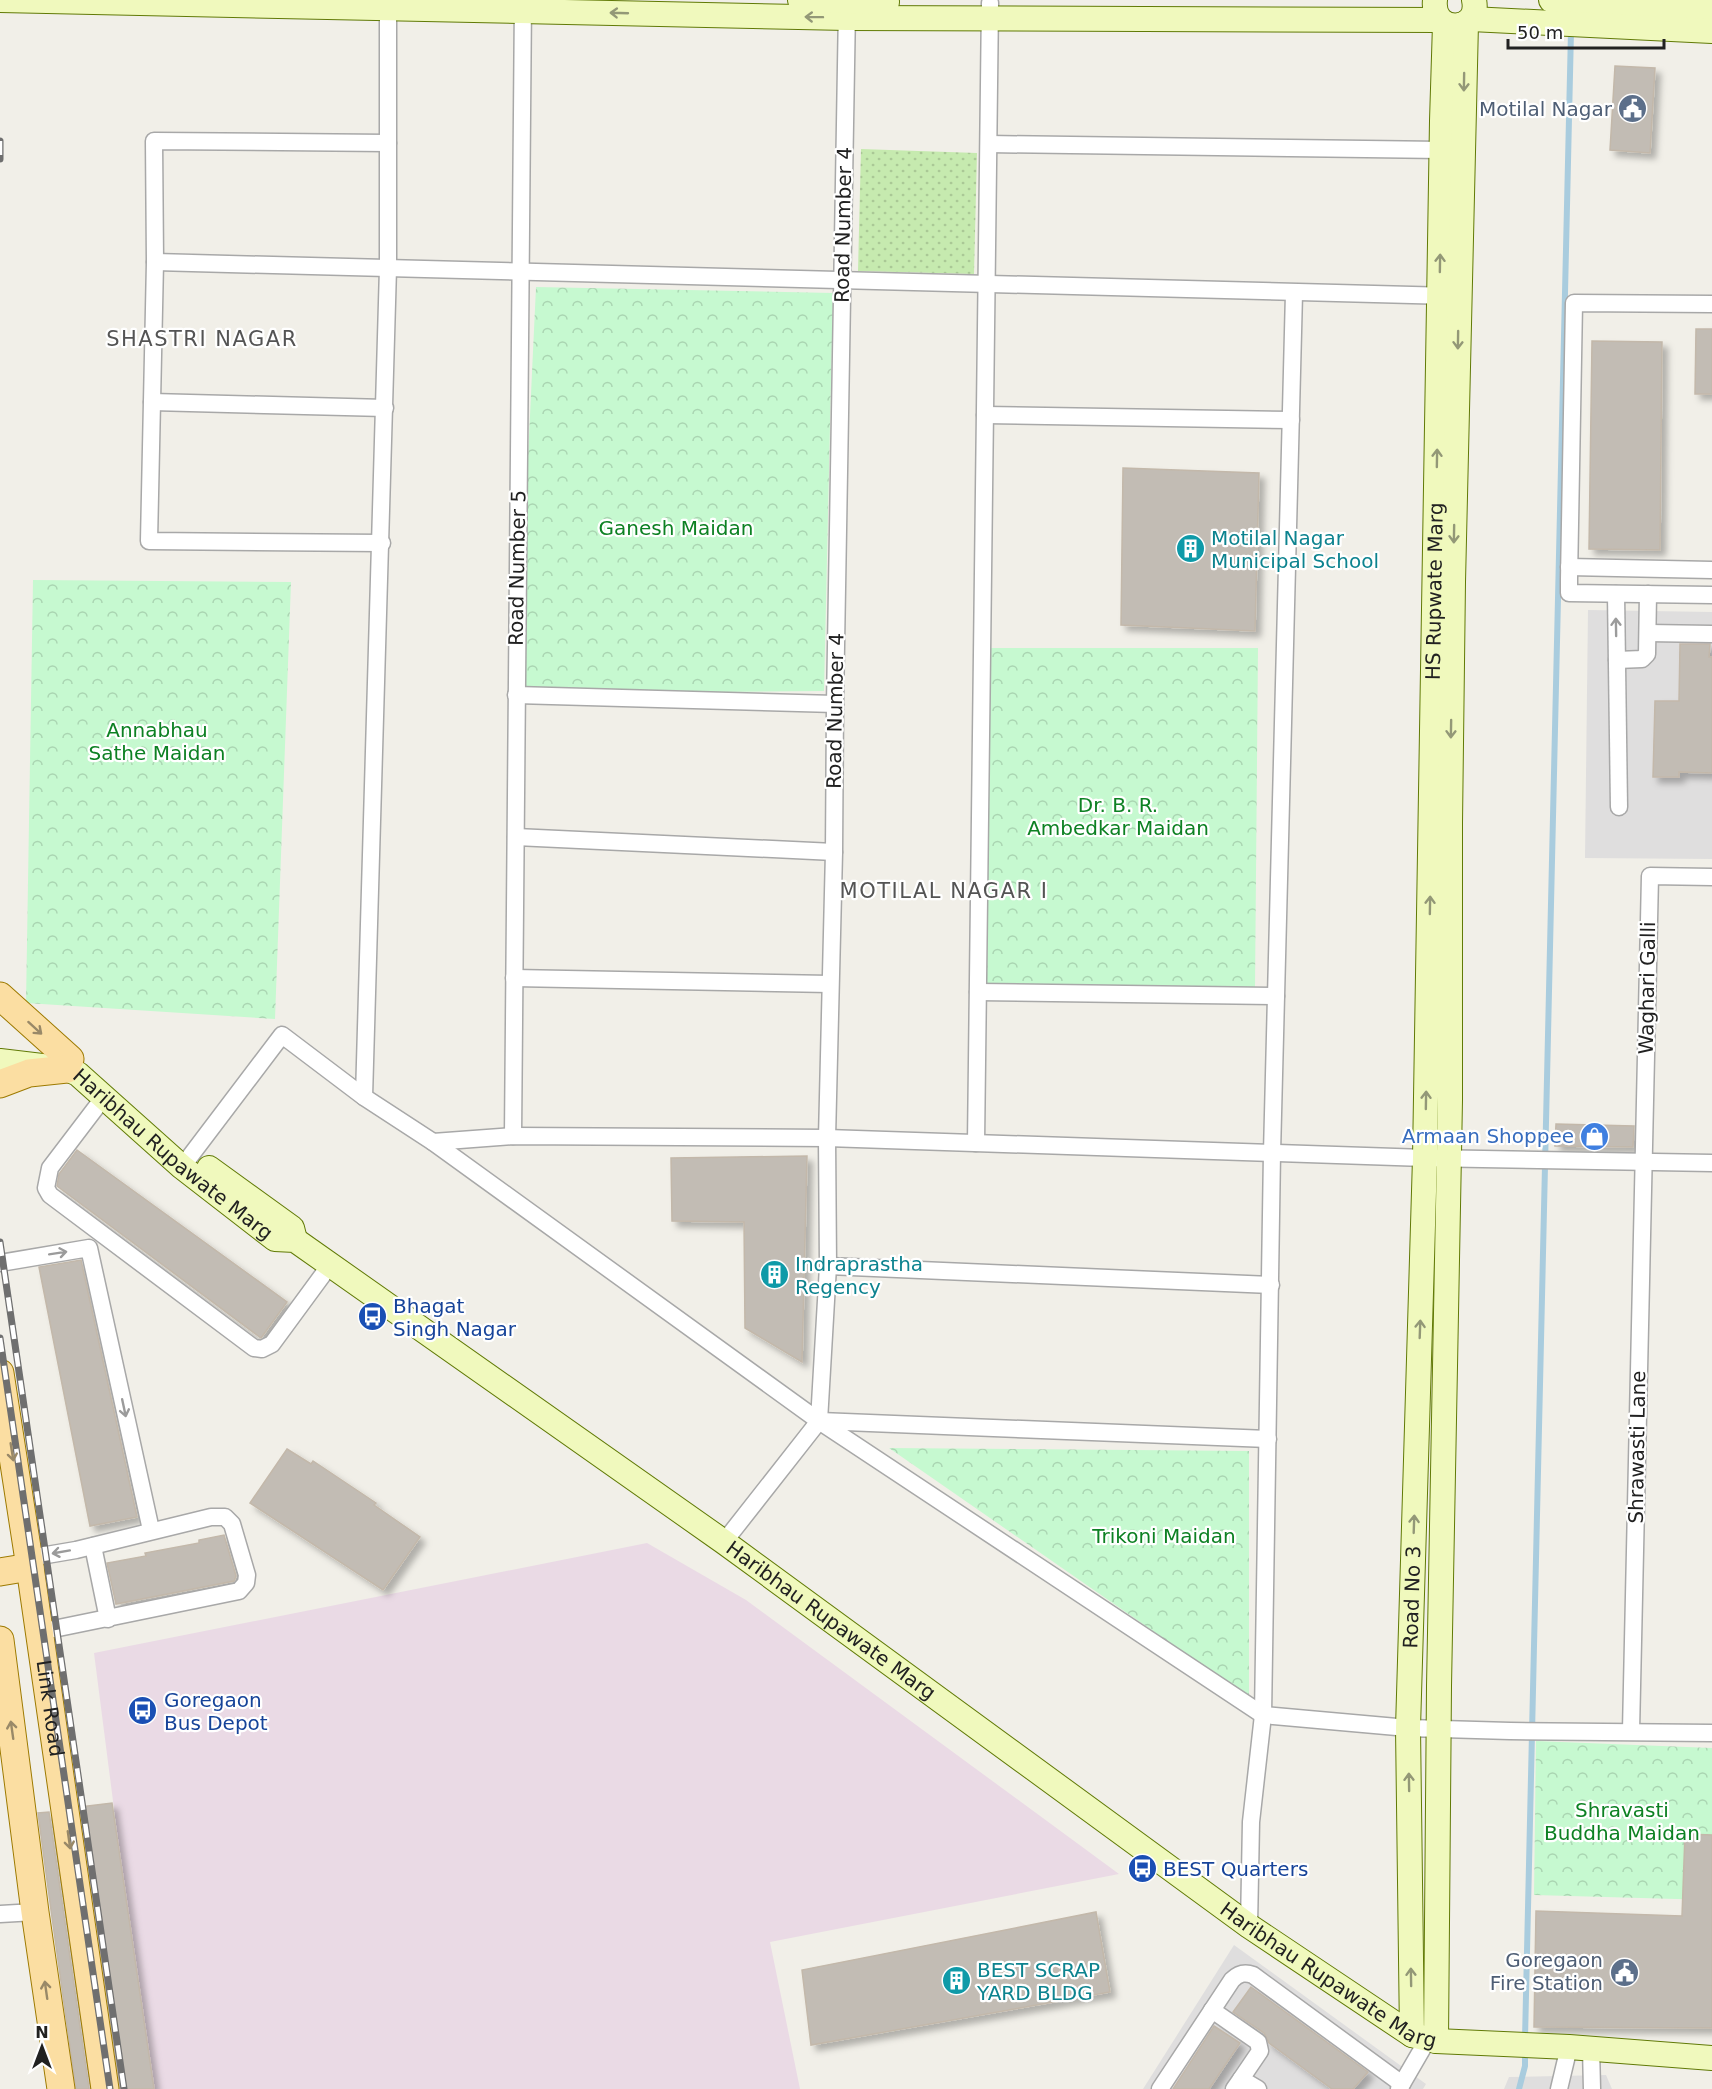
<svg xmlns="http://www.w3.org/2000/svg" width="1712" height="2089" viewBox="0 0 1712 2089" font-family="'DejaVu Sans',sans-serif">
<defs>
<pattern id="grass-dots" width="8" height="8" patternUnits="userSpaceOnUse" patternTransform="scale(1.5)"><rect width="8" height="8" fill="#c6eaaf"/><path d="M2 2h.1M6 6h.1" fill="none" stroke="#aac896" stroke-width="1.8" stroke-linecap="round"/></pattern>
<pattern id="park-crowns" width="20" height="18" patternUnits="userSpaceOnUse" patternTransform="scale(1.5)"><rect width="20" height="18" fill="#c6f9d0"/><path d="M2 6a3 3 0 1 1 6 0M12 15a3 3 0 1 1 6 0" fill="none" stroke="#aad5b2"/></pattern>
<filter id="shadow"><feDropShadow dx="5.5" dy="5.5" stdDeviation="3" flood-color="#0004"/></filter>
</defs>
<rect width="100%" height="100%" fill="#f1efe8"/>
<g fill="#dfdede">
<path d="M1588 610 1712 612V859L1585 858Z"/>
<path d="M1234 1945 1426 2084 1423 2089H1143Z"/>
<path d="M1606 2075 1612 2089H1504L1509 2077Z"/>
</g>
<path fill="#eadae5" d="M647 1543 746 1600 1119 1874 770 1942 800 2089H150L94 1653Z"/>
<path fill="url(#grass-dots)" d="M861 149 977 153 974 274 858 271Z"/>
<g fill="url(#park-crowns)">
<path d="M536 287 833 293 824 691 517 694Z"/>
<path d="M33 580 291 582 275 1019 26 1003Z"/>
<path d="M982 648H1258L1255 988 978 985Z"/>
<path d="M889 1448 1249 1451V1706L1225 1681Z"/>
<path d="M1536 1741 1712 1748V1900L1534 1895Z"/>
</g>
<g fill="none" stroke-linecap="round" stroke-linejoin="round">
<g stroke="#a9ccde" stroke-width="6">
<path d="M1525 2039 1571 31"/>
<path d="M1519 2089 1525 2066V2049"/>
</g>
</g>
<g fill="#c2bcb4" stroke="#c3b8aa" stroke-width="1.5" filter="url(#shadow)">
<path d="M1615 66 1655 68 1650 153 1610 150Z"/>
<path d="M1696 329H1712V394H1695Z"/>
<path d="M1592 341 1662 342 1660 550 1589 549Z"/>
<path d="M1123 468 1259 473 1255 631 1121 625Z"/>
<path d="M1680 644H1710L1709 657H1712V773L1679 772V777H1653L1655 701H1679Z"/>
<path d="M1556 1124 1634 1126 1633 1147 1555 1146Z"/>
<path d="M77 1150 287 1302 261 1338 57 1186 59 1174Z"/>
<path d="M807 1156 802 1362 745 1328 744 1222 672 1221 671 1158Z"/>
<path d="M81 1260 137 1517 90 1526 39 1267Z"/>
<path d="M287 1449 311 1464 313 1461 376 1503 374 1505 420 1537 383 1590 250 1503Z"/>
<path d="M224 1535 236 1576 234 1581 116 1604 107 1563 146 1556 145 1553 199 1543V1540Z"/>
<path d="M112 1803 154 2089H120L80 1807Z"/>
<path d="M49 1812 89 2089H76L51 1910 38 1813Z"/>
<path d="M1685 1834 1712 1835V2028L1534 2027 1536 1911 1682 1916Z"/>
<path d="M1096 1912 1110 1992 811 2045 802 1970Z"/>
<path d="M1251 1987 1368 2072 1353 2089H1332L1269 2043 1264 2033 1233 2012Z"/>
<path d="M1214 2026 1240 2043 1209 2089H1173Z"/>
</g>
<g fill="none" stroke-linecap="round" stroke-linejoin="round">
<defs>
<g id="street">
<path d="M989 144 1442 150"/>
<path d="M155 262 1450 296"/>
<path d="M1712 304 1574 303 1569 579V593L1712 595"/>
<path d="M152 402 385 408"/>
<path d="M985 415 1291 420"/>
<path d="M382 543 149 541 155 262 154 141 388 143"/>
<path d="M1569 567 1712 570"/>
<path d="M1616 594 1619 807"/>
<path d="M1648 633 1712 634"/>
<path d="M1617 660 1642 659 1647 654 1648 594"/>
<path d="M516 695 835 704"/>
<path d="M516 837 834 852"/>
<path d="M514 978 830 984"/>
<path d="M978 992 1276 996"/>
<path d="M104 1097 50 1168 46 1188 50 1195 254 1348 262 1349 272 1344 330 1265"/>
<path d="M364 1097 388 268V0"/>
<path d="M513 1136 523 0"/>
<path d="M433 1142 513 1136 827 1138 1425 1158 1712 1163"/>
<path d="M976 1143 990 3"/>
<path d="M182 1167 282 1035 364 1097 433 1142 819 1421 1263 1715 1408 1728 1510 1731 1712 1733"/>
<path d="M0 1263 89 1248 151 1530"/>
<path d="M828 1266 1271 1285"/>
<path d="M819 1421 828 1266 827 1138 834 852 835 704 847 8"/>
<path d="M820 1421 1268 1439"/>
<path d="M724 1542 819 1421"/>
<path d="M93 1546 108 1619"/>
<path d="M29 1558 76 1550 211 1517H225L232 1524 247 1575 246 1583 239 1591 39 1632"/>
<path d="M1631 1731 1650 876 1712 877"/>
<path d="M0 1914 35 1912"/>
<path d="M1249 1926 1251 1822 1263 1715 1272 1153 1294 293"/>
<path d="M1212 2010 1258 2042 1260 2051 1241 2079"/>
<path d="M1591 2048 1592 2089"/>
<path d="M1160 2089 1232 1980C1239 1973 1245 1972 1253 1975L1402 2084"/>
<path d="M1234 2089 1241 2079 1258 2089"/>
<path d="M1399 2089 1428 2039"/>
<path d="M1559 2089 1569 2047"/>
</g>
<g id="secondary">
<path d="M0 0 847 18 1440 20"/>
<path d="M800 0 887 2"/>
<path d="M1435 0C1431 35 1481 33 1474 0"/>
<path d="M1551 0 1712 9"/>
<path d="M1471 19 1712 31"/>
<path id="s1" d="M0 1061 67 1069 78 1074 182 1167 275 1239 295 1240 724 1542 1249 1926 1412 2035 1436 2041 1569 2047 1712 2058"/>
<path d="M209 1168 292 1228 295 1240"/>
<path id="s2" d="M1412 2035 1408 1728 1425 1158 1442 121 1445 24"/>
<path d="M1436 2041 1439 1686 1450 1100V823L1453 582 1466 23"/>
</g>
<g id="primary">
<path d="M0 996 70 1059"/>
<path d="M0 1084 29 1073 67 1069"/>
<path id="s3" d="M0 1373 30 1567 105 2089"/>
<path d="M0 1572 30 1567"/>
<path d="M0 1640 35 1912 61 2089"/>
</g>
</defs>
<use href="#street" stroke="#a8a8a8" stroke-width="19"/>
<use href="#secondary" stroke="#617a06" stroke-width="26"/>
<use href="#primary" stroke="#9d7a01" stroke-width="29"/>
<use href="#street" stroke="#fff" stroke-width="16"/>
<use href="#secondary" stroke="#f0f9bd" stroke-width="24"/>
<use href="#primary" stroke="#fbdea2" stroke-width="27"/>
<defs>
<g id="rail">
<path d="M0 141V159"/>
<path d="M0 1242 124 2089"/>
<path d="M0 1338 110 2089"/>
</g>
</defs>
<use href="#rail" stroke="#6f6f6f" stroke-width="7"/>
<use href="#rail" stroke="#fff" stroke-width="4.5" stroke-dasharray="14" stroke-linecap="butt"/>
</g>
<defs><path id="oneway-shaft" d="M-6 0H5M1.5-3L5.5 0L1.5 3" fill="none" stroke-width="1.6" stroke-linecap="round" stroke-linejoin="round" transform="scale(1.5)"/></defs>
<g stroke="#939877">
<use href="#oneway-shaft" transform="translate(619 13) rotate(-178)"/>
<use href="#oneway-shaft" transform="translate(814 17) rotate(-179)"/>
<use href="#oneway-shaft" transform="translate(1464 82) rotate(91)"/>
<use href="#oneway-shaft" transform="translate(1440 263) rotate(-89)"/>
<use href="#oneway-shaft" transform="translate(1458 340) rotate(91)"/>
<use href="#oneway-shaft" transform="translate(1437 458) rotate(-89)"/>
<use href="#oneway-shaft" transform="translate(1454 534) rotate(91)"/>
<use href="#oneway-shaft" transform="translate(1451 729) rotate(91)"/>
<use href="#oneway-shaft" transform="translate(1430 905) rotate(-89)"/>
<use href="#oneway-shaft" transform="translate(1426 1100) rotate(-89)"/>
<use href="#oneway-shaft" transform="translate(1420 1329) rotate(-88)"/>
<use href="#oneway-shaft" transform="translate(1414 1524) rotate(-88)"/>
<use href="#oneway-shaft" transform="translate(1409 1782) rotate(-91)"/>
<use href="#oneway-shaft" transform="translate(1411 1977) rotate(-91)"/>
</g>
<g stroke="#9b9b9b">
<use href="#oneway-shaft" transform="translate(1616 627) rotate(-91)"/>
<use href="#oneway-shaft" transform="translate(58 1253) rotate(-9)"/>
<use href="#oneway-shaft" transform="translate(124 1408) rotate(78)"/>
<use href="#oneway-shaft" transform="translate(61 1552) rotate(170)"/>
</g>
<g stroke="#998968">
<use href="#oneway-shaft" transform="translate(35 1028) rotate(42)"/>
<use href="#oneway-shaft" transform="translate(12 1452) rotate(81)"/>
<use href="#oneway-shaft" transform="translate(12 1730) rotate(-98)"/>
<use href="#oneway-shaft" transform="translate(69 1840) rotate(82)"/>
<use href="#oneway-shaft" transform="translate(46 1990) rotate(-98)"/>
</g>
<defs>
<symbol id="civic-disc" viewBox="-11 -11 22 22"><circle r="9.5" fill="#5c6f8a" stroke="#fff"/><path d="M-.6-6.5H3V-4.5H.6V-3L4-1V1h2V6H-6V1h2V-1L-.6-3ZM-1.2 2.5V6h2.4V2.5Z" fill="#fff"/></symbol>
<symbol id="building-disc" viewBox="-11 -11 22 22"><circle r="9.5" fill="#0f9aa8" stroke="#fff"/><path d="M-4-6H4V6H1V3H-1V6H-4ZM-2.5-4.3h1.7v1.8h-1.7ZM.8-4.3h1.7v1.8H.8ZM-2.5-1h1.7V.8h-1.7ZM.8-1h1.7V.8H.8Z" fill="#fff"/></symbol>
<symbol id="shop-disc" viewBox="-11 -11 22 22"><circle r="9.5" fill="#3f7fe0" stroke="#fff"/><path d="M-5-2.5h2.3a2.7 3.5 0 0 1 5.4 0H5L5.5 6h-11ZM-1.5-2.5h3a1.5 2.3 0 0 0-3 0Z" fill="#fff"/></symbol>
<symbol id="bus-disc" viewBox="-11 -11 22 22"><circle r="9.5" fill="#1a4fb4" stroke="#fff"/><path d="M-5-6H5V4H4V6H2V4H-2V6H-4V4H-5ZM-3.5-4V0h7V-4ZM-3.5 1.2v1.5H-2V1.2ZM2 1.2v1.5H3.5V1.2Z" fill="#fff"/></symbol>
</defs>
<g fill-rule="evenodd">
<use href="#civic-disc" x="1616" y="92" width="33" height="33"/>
<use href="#building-disc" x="1174" y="532" width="33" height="33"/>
<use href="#shop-disc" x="1578" y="1120" width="33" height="33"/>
<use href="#building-disc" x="758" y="1258" width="33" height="33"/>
<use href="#bus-disc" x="356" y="1300" width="33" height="33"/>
<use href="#bus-disc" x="126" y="1694" width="33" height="33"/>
<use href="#bus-disc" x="1126" y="1852" width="33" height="33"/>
<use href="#civic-disc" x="1608" y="1956" width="33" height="33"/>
<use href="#building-disc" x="940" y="1964" width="33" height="33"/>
</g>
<g text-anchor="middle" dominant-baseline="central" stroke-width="4.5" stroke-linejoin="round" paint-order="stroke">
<g font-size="20" fill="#4e5e75" stroke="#fff" text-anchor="end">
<text x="1612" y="109">Motilal Nagar</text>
<text x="1603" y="1960">Goregaon<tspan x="1603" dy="23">Fire Station</tspan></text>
</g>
<g font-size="20" fill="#212121" stroke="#fff">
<text transform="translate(843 225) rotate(-89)">Road Number 4</text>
<text transform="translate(517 568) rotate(-89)">Road Number 5</text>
<text stroke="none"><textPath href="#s2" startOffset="1444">HS Rupwate Marg</textPath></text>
<text transform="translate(835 711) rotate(-89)">Road Number 4</text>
<text transform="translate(1647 988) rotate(-89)">Waghari Galli</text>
<text stroke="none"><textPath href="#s1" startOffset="204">Haribhau Rupawate Marg</textPath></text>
<text transform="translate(1637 1447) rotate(-89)">Shrawasti Lane</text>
<text stroke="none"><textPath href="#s2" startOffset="438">Road No 3</textPath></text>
<text stroke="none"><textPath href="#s1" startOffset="1014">Haribhau Rupawate Marg</textPath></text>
<text stroke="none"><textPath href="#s3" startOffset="339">Link Road</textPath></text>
<text stroke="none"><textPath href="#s1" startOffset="1626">Haribhau Rupawate Marg</textPath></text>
</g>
<g font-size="20" fill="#0d8123" stroke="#fff">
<text x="676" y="528">Ganesh Maidan</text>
<text x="157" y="730">Annabhau<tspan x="157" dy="23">Sathe Maidan</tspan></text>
<text x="1118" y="805">Dr. B. R.<tspan x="1118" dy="23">Ambedkar Maidan</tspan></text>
<text x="1164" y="1536">Trikoni Maidan</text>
<text x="1622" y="1810">Shravasti<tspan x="1622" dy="23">Buddha Maidan</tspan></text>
</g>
<g font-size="20" fill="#0d838f" stroke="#fff" text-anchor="start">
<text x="1211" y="538">Motilal Nagar<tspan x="1211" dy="23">Municipal School</tspan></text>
<text x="795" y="1264">Indraprastha<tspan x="795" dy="23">Regency</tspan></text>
<text x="977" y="1970">BEST SCRAP<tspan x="977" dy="23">YARD BLDG</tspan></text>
</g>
<g font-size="20" fill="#366cbe" stroke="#fff" text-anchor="end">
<text x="1574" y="1136">Armaan Shoppee</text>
</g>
<g font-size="20" fill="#164399" stroke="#fff" text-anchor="start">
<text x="393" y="1306">Bhagat<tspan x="393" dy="23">Singh Nagar</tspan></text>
<text x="164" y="1700">Goregaon<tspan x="164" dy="23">Bus Depot</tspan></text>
<text x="1163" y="1869">BEST Quarters</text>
</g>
<g font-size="21" letter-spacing="1.5" fill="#545454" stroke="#fff">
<text x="202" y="339">SHASTRI NAGAR</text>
<text x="944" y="891">MOTILAL NAGAR I</text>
</g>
</g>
<g transform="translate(42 2047)" stroke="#ffffff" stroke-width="4.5" paint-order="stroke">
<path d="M0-4.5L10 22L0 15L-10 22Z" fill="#212121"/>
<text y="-9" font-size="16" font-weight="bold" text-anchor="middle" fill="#212121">N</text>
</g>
<path d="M1508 39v9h156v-9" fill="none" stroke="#212121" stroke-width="3"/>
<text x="1517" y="39" font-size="18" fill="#212121" stroke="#ffffff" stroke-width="4.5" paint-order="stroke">50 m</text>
</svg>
